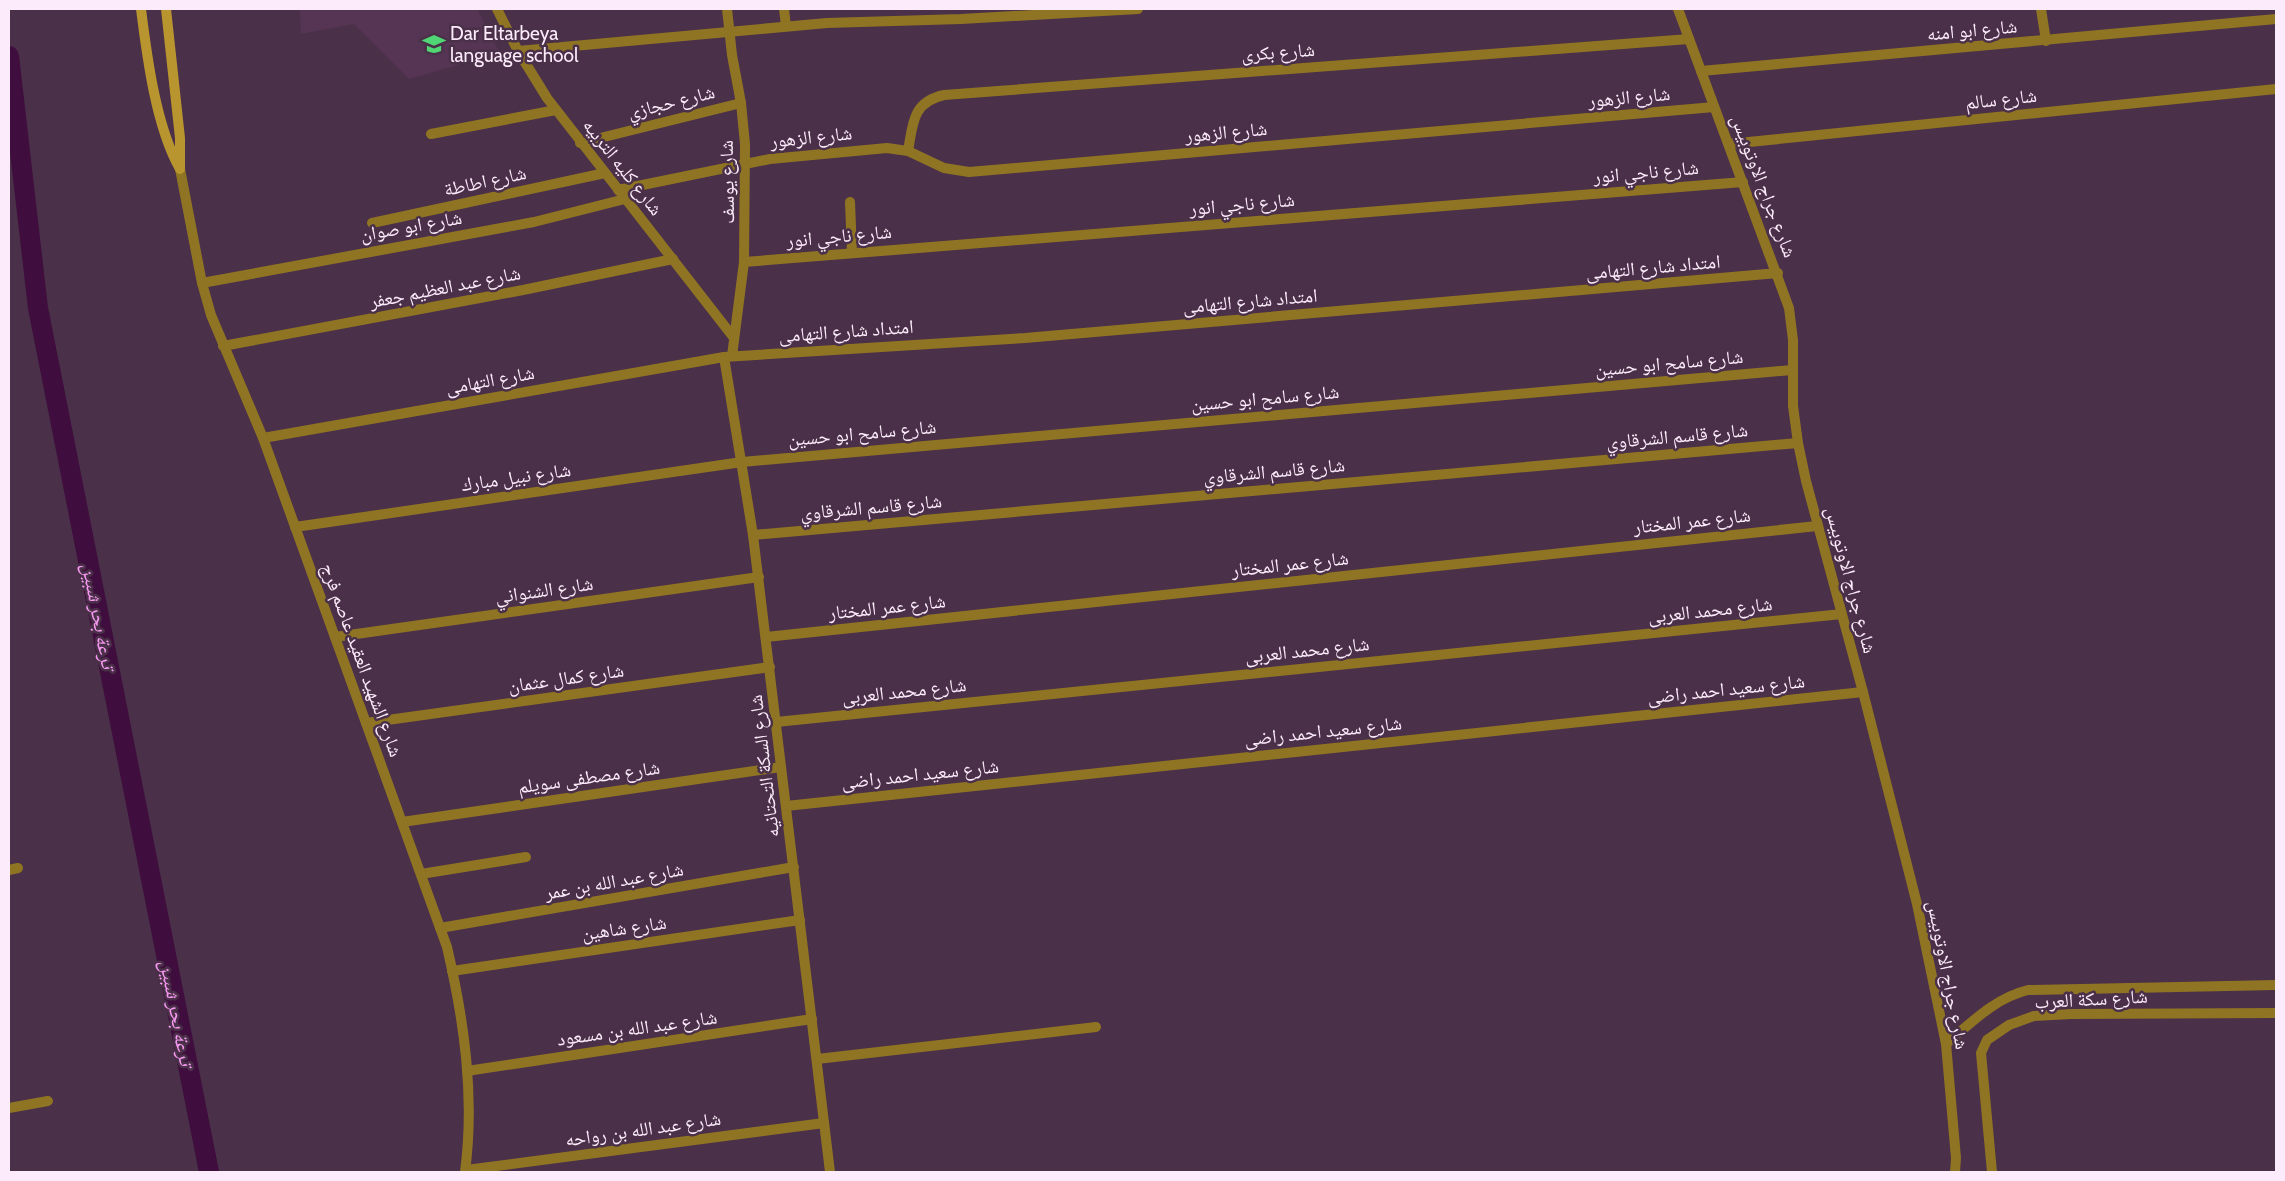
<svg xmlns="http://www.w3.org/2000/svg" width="2285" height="1181" viewBox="0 0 2285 1181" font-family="Cabin,'Noto Naskh Arabic',sans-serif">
<rect width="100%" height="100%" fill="#4a3048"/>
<path fill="#553553" d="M300 9H477L500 53 409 79 354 24 301 34Z"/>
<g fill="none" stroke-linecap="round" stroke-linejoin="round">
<path stroke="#3f0e3e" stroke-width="20" d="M9 56 38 308 209 1172"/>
<g stroke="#8f7423" stroke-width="10">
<path d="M850 202 852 253"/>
<path d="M9 870 18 868"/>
<path d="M9 1108 48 1101"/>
</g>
<g stroke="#8f7423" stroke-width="10">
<path d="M497 9 518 51 547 98 734 338"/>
<path d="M727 9 732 55 741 103 745 144 744 262 732 356"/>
<path d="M784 9 786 26"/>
<path d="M2041 9 2046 41"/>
<path d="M518 51 827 23 961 19 1138 9"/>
<path d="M1701 71 2276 19"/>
<path d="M431 134 556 110"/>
<path d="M580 143 741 103"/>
<path d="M1729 144 2276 89"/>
<path d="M908 151C913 124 912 102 944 95L1689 39"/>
<path d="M618 190 770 159 887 148 908 151 944 168 969 172 1714 107"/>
<path d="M372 223 605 173"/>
<path d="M744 262 1743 182"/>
<path d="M202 283 534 222 625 199"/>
<path d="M223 346 523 290 673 259"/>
<path d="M724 357 753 535 830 1172"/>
<path d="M263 438 724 357 1025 338 1778 273"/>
<path d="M295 527 742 462 1792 370"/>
<path d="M753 535 1798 443"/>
<path d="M335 637 759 577"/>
<path d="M766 637 1817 526"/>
<path d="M776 722 1842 614"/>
<path d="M366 723 770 667"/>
<path d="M786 806 1863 692"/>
<path d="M402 822 781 767"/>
<path d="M421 874 526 857"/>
<path d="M440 928 794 867"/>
<path d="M452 971 800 920"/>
<path d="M1946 1044C1972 1022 1995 998 2028 990L2276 985"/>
<path d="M817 1059 1096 1027"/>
<path d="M467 1071 812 1019"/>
<path d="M466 1170 824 1123"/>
<path d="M1992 1172 1981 1053 1987 1040 2009 1025 2034 1016 2071 1014 2276 1013"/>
</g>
<g stroke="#8f7423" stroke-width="10">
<path d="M1678 9 1789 308 1793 340V406L1798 443 1806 481 1863 692 1917 904 1946 1044 1956 1158 1955 1172"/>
<path d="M180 169 202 283 211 315 263 438 447 947C464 1020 475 1096 465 1172"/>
</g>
<g stroke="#b8952e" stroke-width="10">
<path d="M141 9C147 57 156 127 180 169"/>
<path d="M166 9 180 138V168"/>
</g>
</g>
<defs>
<symbol id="school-bare" viewBox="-9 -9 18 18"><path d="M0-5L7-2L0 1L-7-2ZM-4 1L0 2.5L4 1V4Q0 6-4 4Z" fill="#50d674" stroke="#4a3048" stroke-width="2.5" paint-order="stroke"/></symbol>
</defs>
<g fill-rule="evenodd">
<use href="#school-bare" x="418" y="28" width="32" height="32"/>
</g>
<g text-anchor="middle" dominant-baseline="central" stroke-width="5" stroke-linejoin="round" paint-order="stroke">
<g font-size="19" fill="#fcebfb" stroke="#4a3048">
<text transform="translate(1972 30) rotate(-5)">شارع ابو امنه</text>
<text transform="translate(1278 52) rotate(-4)">شارع بكرى</text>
<text transform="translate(1629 97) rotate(-5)">شارع الزهور</text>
<text transform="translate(2001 99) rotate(-6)">شارع سالم</text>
<text transform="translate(671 102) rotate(-14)">شارع حجازي</text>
<text transform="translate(1226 132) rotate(-5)">شارع الزهور</text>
<text transform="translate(811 137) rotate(-6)">شارع الزهور</text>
<text transform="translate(623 167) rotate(52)">شارع كليه التربيه</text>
<text transform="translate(1646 172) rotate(-5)">شارع ناجي انور</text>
<text transform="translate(485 181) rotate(-12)">شارع اطاطة</text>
<text transform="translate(727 182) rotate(-91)">شارع يوسف</text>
<text transform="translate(1764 186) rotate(69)">شارع جراج الاوتوبيس</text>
<text transform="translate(1242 204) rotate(-5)">شارع ناجي انور</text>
<text transform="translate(411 226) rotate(-10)">شارع ابو صوان</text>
<text transform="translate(839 236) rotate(-5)">شارع ناجي انور</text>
<text transform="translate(1653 267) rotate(-5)">امتداد شارع التهامى</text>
<text transform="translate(445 287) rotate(-11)">شارع عبد العظيم جعفر</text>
<text transform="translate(1250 301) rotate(-5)">امتداد شارع التهامى</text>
<text transform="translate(846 331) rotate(-4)">امتداد شارع التهامى</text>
<text transform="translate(1669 363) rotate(-5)">شارع سامح ابو حسين</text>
<text transform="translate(490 380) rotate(-10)">شارع التهامى</text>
<text transform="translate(1265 398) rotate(-5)">شارع سامح ابو حسين</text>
<text transform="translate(862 433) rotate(-5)">شارع سامح ابو حسين</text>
<text transform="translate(1677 436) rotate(-5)">شارع قاسم الشرقاوي</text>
<text transform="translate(1274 471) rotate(-5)">شارع قاسم الشرقاوي</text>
<text transform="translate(516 477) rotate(-8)">شارع نبيل مبارك</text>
<text transform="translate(871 507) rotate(-5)">شارع قاسم الشرقاوي</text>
<text transform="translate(1692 521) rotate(-6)">شارع عمر المختار</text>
<text transform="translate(1290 564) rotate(-6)">شارع عمر المختار</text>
<text transform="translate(1851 580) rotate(75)">شارع جراج الاوتوبيس</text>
<text transform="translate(544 590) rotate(-8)">شارع الشنواني</text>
<text transform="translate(887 607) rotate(-6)">شارع عمر المختار</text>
<text transform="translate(1710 610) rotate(-6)">شارع محمد العربى</text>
<text transform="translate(1307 650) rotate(-6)">شارع محمد العربى</text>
<text transform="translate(362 660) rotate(70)">شارع الشهيد العقيد عاصم فرج</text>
<text transform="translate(566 678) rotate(-8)">شارع كمال عثمان</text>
<text transform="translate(1726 689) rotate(-6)">شارع سعيد احمد راضى</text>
<text transform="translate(904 691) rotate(-6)">شارع محمد العربى</text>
<text transform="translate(1323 731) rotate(-6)">شارع سعيد احمد راضى</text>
<text transform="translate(764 766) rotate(-97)">شارع السكة التحتانيه</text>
<text transform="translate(920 774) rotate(-6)">شارع سعيد احمد راضى</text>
<text transform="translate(589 777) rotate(-8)">شارع مصطفى سويلم</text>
<text transform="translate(614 881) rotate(-10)">شارع عبد الله بن عمر</text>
<text transform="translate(624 928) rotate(-8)">شارع شاهين</text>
<text transform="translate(1948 975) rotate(79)">شارع جراج الاوتوبيس</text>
<text transform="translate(2091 999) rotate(-3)">شارع سكة العرب</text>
<text transform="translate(637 1028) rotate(-8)">شارع عبد الله بن مسعود</text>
<text transform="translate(643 1129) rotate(-8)">شارع عبد الله بن رواحه</text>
</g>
<g font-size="19" fill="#fcebfb" stroke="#4a3048" text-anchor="start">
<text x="450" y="33">Dar Eltarbeya<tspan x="450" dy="22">language school</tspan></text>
</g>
<g font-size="20" font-style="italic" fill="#f798f1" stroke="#4a3048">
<text transform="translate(99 616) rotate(79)">ترعة بحر شبين</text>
<text transform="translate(177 1013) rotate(79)">ترعة بحر شبين</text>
</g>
</g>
<rect width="2285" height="1181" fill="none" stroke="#fcebfb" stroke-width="20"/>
</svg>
